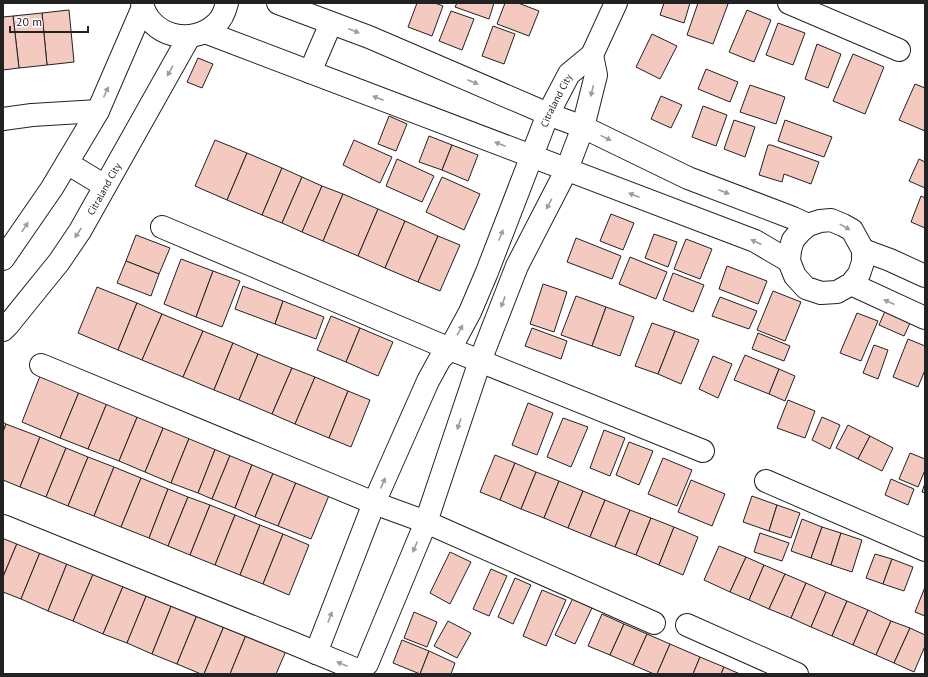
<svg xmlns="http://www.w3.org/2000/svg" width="928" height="677" viewBox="0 0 928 677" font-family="'PT Sans',sans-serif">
<rect width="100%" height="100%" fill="#fff"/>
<g fill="#f3c9c0" stroke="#222">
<path d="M417 3H435L443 6 432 36 408 27Z"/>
<path d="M457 3H494L489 19 455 7Z"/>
<path d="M505 3H518L539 11 529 36 497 24Z"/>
<path d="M664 3H690L684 23 660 15Z"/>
<path d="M698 3H725L728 4 713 44 687 35Z"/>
<path d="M69 10 74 62 47 65 42 13Z"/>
<path d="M747 10 771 20 754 62 729 52Z"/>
<path d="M451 11 474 19 462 50 439 41Z"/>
<path d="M42 13 47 65 19 68 13 16Z"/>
<path d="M13 16 19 68 3 70V17Z"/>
<path d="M778 23 805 33 793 65 766 55Z"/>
<path d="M493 26 515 34 504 64 482 56Z"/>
<path d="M652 34 677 46 660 79 636 67Z"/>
<path d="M817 44 841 54 828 88 805 79Z"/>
<path d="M853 54 884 67 865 114 833 101Z"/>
<path d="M198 58 213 64 202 88 187 82Z"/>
<path d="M706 69 738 82 730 102 698 89Z"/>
<path d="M915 84 925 88V131L899 120Z"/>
<path d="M750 85 785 97 776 124 740 112Z"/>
<path d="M661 96 682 105 671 128 651 119Z"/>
<path d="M703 106 727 115 716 146 692 137Z"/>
<path d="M389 116 407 124 396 151 378 144Z"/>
<path d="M734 120 755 127 745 157 724 149Z"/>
<path d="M785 120 832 137 824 157 778 141Z"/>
<path d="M429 136 452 145 442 170 419 162Z"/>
<path d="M215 140 247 153 227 200 195 186Z"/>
<path d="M354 140 392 157 380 183 343 165Z"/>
<path d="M452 145 478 155 468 181 442 170Z"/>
<path d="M768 145H771L819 162 811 184 784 174 782 182 759 175Z"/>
<path d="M247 153 282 168 262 215 227 200Z"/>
<path d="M397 159 434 176 422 202 386 186Z"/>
<path d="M919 159 925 162V188L909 181Z"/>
<path d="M282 168 302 177 282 223 262 215Z"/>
<path d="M302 177 322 186 302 232 282 223Z"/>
<path d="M442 177 480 194 464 230 426 212Z"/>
<path d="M322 186 343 194 323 241 302 232Z"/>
<path d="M343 194 378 209 358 256 323 241Z"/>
<path d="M921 196 925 198V228L911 222Z"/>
<path d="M378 209 405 221 385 268 358 256Z"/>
<path d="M611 214 634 223 623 250 600 241Z"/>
<path d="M405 221 438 236 418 282 385 268Z"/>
<path d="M654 234 677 242 668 267 645 258Z"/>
<path d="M136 235 170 248 159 274 126 261Z"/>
<path d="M438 236 460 245 440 291 418 282Z"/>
<path d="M576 238 621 256 612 279 567 262Z"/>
<path d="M686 239 712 249 700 279 674 269Z"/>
<path d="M630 257 667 272 656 299 619 284Z"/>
<path d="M181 259 213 271 196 317 164 304Z"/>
<path d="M126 261 159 274 151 296 117 283Z"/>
<path d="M727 266 767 281 758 304 719 289Z"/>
<path d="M213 271 240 281 222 327 196 317Z"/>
<path d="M673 273 704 285 693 312 663 300Z"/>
<path d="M543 284 567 292 554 332 530 324Z"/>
<path d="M243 286 283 301 275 324 235 309Z"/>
<path d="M97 287 137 303 118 350 78 333Z"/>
<path d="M773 291 801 302 785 341 757 330Z"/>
<path d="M576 296 606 307 592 346 561 335Z"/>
<path d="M720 297 757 311 749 329 712 316Z"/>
<path d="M283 301 324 317 316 339 275 324Z"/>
<path d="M137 303 162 314 142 360 118 350Z"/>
<path d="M606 307 634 317 620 356 592 346Z"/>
<path d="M885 311 910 323 904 336 879 325Z"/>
<path d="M857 313 878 321 861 361 840 353Z"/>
<path d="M162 314 203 331 183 377 142 360Z"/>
<path d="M331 316 360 328 346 362 317 350Z"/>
<path d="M652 323 675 331 658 374 635 366Z"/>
<path d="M360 328 393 342 378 376 346 362Z"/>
<path d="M532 328 567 341 561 359 525 346Z"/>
<path d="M203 331 233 343 214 390 183 377Z"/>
<path d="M675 331 699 340 681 384 658 374Z"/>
<path d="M758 333 790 346 784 361 752 349Z"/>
<path d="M908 339 925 346V370L918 387 893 377Z"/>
<path d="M233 343 258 354 239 400 214 390Z"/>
<path d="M874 345 888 350 878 379 863 373Z"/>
<path d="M258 354 292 368 272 414 239 400Z"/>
<path d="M745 355 779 369 769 394 734 380Z"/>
<path d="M713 356 732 364 718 398 699 389Z"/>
<path d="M292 368 315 377 295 424 272 414Z"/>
<path d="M779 369 795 376 785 401 769 394Z"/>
<path d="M40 376 79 392 60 438 22 422Z"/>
<path d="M315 377 348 391 329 438 295 424Z"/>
<path d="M348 391 370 400 351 447 329 438Z"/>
<path d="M79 392 107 403 88 449 60 438Z"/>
<path d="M788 400 815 411 805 438 777 428Z"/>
<path d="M107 403 138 415 119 461 88 449Z"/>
<path d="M528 403 553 413 537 455 512 445Z"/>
<path d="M138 415 164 426 145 472 119 461Z"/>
<path d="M822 417 840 425 830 449 812 440Z"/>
<path d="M563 418 588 427 571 467 547 457Z"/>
<path d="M3 422 6 424 3 432Z"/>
<path d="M6 424 40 437 20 487 3 480V432Z"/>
<path d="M848 425 870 436 858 459 836 448Z"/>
<path d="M164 426 190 436 171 483 145 472Z"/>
<path d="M604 430 625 438 610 476 590 468Z"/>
<path d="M190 436 216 447 198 493 171 483Z"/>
<path d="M870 436 893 448 882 471 858 459Z"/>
<path d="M40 437 66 448 46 497 20 487Z"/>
<path d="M629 442 653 451 639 485 616 475Z"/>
<path d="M216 447 231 453 212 499 198 493Z"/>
<path d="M66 448 88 457 68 506 46 497Z"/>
<path d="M231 453 253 462 235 508 212 499Z"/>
<path d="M910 453 925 459V470L918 487 899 479Z"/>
<path d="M495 455 515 463 500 500 480 492Z"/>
<path d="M88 457 114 467 94 516 68 506Z"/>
<path d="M663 458 692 470 677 506 648 494Z"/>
<path d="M253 462 274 471 255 517 235 508Z"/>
<path d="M515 463 536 472 521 509 500 500Z"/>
<path d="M114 467 141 478 121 527 94 516Z"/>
<path d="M274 471 297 480 278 526 255 517Z"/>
<path d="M536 472 559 481 544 518 521 509Z"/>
<path d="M141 478 168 489 149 538 121 527Z"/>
<path d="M891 479 914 489 908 505 885 495Z"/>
<path d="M297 480 330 493 311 539 278 526Z"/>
<path d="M691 480 725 494 712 526 678 512Z"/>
<path d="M559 481 583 491 568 528 544 518Z"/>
<path d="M925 483V493L922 492Z"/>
<path d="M168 489 188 497 168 546 149 538Z"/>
<path d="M583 491 605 500 590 537 568 528Z"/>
<path d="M752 496 777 505 769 531 743 522Z"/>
<path d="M188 497 210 505 190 555 168 546Z"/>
<path d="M605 500 630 510 615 547 590 537Z"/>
<path d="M210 505 235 515 215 565 190 555Z"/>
<path d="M777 505 800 513 791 538 769 531Z"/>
<path d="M630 510 651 518 636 555 615 547Z"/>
<path d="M235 515 260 525 240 575 215 565Z"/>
<path d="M651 518 674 527 659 565 636 555Z"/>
<path d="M802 519 822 527 811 558 791 551Z"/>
<path d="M260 525 283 534 263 584 240 575Z"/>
<path d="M674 527 698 537 683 575 659 565Z"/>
<path d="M822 527 841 533 831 565 811 558Z"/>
<path d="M760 533 789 543 782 561 754 552Z"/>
<path d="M841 533 862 540 852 572 831 565Z"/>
<path d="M3 534 18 541 3 577Z"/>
<path d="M283 534 309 545 289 595 263 584Z"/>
<path d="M18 541 41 550 21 599 3 592V577Z"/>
<path d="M719 546 746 557 730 592 704 580Z"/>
<path d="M41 550 68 561 48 611 21 599Z"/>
<path d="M450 552 471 562 450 604 430 593Z"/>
<path d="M875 554 892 559 883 584 866 578Z"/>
<path d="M746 557 764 565 749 600 730 592Z"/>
<path d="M892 559 913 567 904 591 883 584Z"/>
<path d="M68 561 94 572 73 621 48 611Z"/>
<path d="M764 565 785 574 769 609 749 600Z"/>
<path d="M491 569 507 576 489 616 473 609Z"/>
<path d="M94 572 124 584 103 634 73 621Z"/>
<path d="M785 574 806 583 791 618 769 609Z"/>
<path d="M515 578 531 585 513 624 498 617Z"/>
<path d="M806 583 826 592 811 627 791 618Z"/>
<path d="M124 584 147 594 127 643 103 634Z"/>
<path d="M925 587V616L915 612Z"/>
<path d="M542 590 566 600 546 646 523 636Z"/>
<path d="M826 592 847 601 832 636 811 627Z"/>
<path d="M147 594 172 604 152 654 127 643Z"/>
<path d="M573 598 592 608 575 644 555 635Z"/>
<path d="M847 601 868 610 853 645 832 636Z"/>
<path d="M172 604 197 615 177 664 152 654Z"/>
<path d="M868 610 891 621 876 655 853 645Z"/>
<path d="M414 612 437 622 427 647 404 638Z"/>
<path d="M602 614 624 624 610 655 588 646Z"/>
<path d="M197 615 224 626 204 674H201L177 664Z"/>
<path d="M448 621 471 633 457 658 434 646Z"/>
<path d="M891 621 910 628 894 663 876 655Z"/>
<path d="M624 624 647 634 633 665 610 655Z"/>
<path d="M224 626 246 635 230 674H204Z"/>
<path d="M910 628 925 635V646L914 672 894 663Z"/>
<path d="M647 634 670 644 657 674H654L633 665Z"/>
<path d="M246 635 286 651 276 674H230Z"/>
<path d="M402 640 429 651 420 674 393 663Z"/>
<path d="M670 644 700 657 693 674H657Z"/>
<path d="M429 651 455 663 451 674H420Z"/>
<path d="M700 657 724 667 721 674H693Z"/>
<path d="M724 667 740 674H721Z"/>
</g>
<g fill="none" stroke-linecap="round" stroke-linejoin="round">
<defs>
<g id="minor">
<path d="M142 3C149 36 192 47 216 24 222 19 225 11 227 3"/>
<path d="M278 3 369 37 548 114 583 127 688 178 793 218 808 225 820 221 831 220 843 225 852 230 863 250V262L859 274 851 284 837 292 821 293 806 288 795 276 789 261 790 250 793 240 800 232 808 225"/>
<path d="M789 3 899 50"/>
<path d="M205 32 755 241 789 261"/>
<path d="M310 72 331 23"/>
<path d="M3 119 32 115 98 111"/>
<path d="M67 163 105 186"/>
<path d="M162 227 450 349 703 451"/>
<path d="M863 250 890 260 925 276"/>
<path d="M3 259 52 188 98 111 143 7"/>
<path d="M851 284 925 318"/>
<path id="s1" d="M3 330 8 325 59 262 80 231 189 37"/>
<path d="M41 365 374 503 426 522 654 623"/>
<path d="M766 481 925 550"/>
<path d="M3 526 290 642 355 669H362L367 664 426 522 480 361 517 266 567 169 583 127 596 75 592 55"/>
<path d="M687 625 797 674"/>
<path id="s2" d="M316 653 374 503 428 381 440 359 450 349 470 312 487 272 548 114 569 74 592 55 616 3"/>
</g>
</defs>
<use href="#minor" stroke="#222" stroke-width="24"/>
<use href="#minor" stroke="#fff" stroke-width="22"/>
</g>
<defs><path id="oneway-solid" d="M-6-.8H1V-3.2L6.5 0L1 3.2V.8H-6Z"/></defs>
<g fill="#9c9c9c">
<use href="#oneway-solid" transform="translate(354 31) rotate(21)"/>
<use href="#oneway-solid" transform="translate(170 71) rotate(119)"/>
<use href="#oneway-solid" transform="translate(473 82) rotate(23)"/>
<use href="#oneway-solid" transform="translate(592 91) rotate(104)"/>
<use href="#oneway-solid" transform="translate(106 92) rotate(-66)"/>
<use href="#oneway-solid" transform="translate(378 98) rotate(-159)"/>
<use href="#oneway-solid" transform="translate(606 138) rotate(26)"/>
<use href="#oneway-solid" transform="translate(500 144) rotate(-159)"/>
<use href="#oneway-solid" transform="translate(724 192) rotate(21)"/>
<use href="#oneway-solid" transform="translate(634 195) rotate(-159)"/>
<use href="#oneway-solid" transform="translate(549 204) rotate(118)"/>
<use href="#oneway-solid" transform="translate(25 227) rotate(-57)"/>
<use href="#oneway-solid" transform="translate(845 227) rotate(29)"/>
<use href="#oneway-solid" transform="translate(78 233) rotate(123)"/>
<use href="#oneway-solid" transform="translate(501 235) rotate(-69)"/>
<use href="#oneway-solid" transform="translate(756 242) rotate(-155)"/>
<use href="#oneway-solid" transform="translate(503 302) rotate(111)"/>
<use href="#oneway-solid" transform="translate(889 302) rotate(-156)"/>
<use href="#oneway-solid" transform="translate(460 330) rotate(-61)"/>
<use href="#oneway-solid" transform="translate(459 424) rotate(109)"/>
<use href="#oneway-solid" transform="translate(383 483) rotate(-66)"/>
<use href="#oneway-solid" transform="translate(415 547) rotate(113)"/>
<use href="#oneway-solid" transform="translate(330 617) rotate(-69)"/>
<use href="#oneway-solid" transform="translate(342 664) rotate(-158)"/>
</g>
<g text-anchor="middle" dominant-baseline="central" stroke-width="3" stroke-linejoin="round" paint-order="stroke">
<g font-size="10" fill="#222" stroke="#fff">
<text stroke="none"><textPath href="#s2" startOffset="604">Citraland City</textPath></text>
<text stroke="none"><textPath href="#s1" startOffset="174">Citraland City</textPath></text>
</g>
</g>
<rect width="928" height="677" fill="none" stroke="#222222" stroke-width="8"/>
<path d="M10 26v6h78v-6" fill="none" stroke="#222222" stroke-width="2"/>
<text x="16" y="26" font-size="12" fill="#222222" stroke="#ffffff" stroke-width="3" paint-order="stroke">20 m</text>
</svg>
